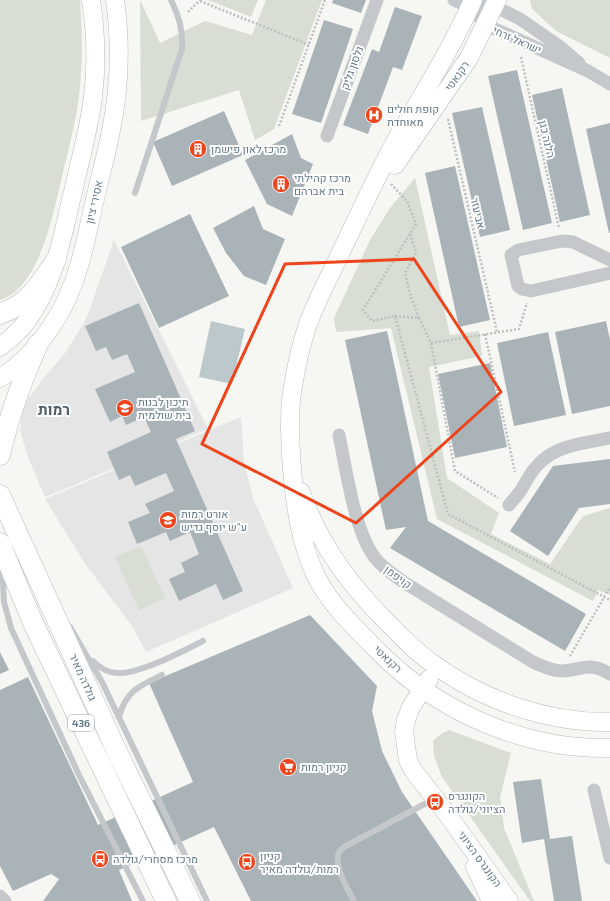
<svg xmlns="http://www.w3.org/2000/svg" width="610" height="901" font-family="'Exo 2',Heebo,sans-serif">
<style>
.built{fill:#e4e5e4}
.green{fill:#d8ded3}
.water{fill:#bcc8cc}
.building{fill:#aab3b8}
.lines{fill:none;stroke-linecap:round;stroke-linejoin:round}
.secondary-casing{stroke:#b6bcc0;stroke-width:19}
.primary-casing{stroke:#b4babe;stroke-width:21}
.path{stroke:#bdc0c2;stroke-width:2.5;stroke-dasharray:2 2;stroke-linecap:butt}
.lane{stroke:#c4c8cb;stroke-width:6}
.street{stroke:#c4c8cb;stroke-width:13}
.secondary{stroke:#fff;stroke-width:18}
.primary{stroke:#fff;stroke-width:20}
.marked{fill:none;stroke:#ee441b;stroke-width:3;stroke-linejoin:round}
.labels{text-anchor:middle;stroke-width:4;stroke-linejoin:round;paint-order:stroke}
.shield{fill:#fff;stroke:#92a0aa;stroke-width:1}
.shield-label{font-size:10px;font-weight:bold;fill:#637886}
.street-label{font-size:11px;fill:#637886;stroke:#fff}
.poi-label{font-size:11px;fill:#637886;stroke:#fff;text-anchor:start}
.district-label{font-size:15px;font-weight:bold;fill:#52606a;stroke:#fff}
</style>
<rect width="100%" height="100%" fill="#f6f6f3"/>
<path class="built" d="M114,240L208,429L45,497L29,460L20,431L23,406L43,379L66,352L87,317Z
M241,417L244,462L253,498L293,588L146,652L132,626L86,565L45,499Z"/>
<path class="green" d="M0,0H80C82,29 83,56 80,85C78,114 70,143 63,172C55,206 40,290 0,300Z
M140,0L160,43L205,21L252,35L266,0H322L274,129L255,140L239,90L141,121Z
M208,0H258L251,17Z
M530,0H610V58L556,31L532,9Z
M415,178L450,335L479,331L482,356L429,367L447,478L499,513L491,534L550,564L583,516L610,508V595L598,590L593,601L437,519L391,328L336,332L334,318L370,240L390,208Z
M141,546L165,598L139,610L115,557Z
M449,730L511,753L500,797L504,828L534,901H530L442,777L434,756L433,741L441,734Z"/>
<path class="water" d="M211,321L245,329L232,384L199,377Z"/>
<path class="building" d="M333,0H366L361,13L332,3Z
M395,7L422,16L402,70L393,67L368,134L343,125L372,49L379,52Z
M324,20L353,29L321,123L292,114Z
M517,70L552,223L523,230L488,76Z
M562,88L590,215L560,222L532,95Z
M482,107L510,230L480,237L452,113Z
M224,111L243,155L172,186L153,142Z
M610,123V233H609L586,129Z
M292,134L301,158L313,164L292,216L267,204L245,160Z
M455,166L490,320L459,327L425,173Z
M254,206L263,229L285,239L266,285L244,276L226,253L213,228Z
M190,214L229,296L159,328L121,247Z
M139,303L195,431L176,439L243,591L223,600L216,584L179,601L169,579L185,572L181,563L199,554L190,532L170,541L166,532L137,544L128,522L150,513L145,504L174,491L166,473L135,486L130,475L119,480L107,452L151,432L144,417L126,425L122,416L110,422L95,389L135,372L127,354L112,360L106,347L96,351L85,326Z
M606,321L610,340V406L572,414L555,332Z
M387,331L428,521L586,614L565,651L390,548L406,527L386,530L345,340Z
M548,332L566,415L514,426L497,343Z
M490,363L507,447L455,458L438,374Z
M610,459V504L579,508L548,556L510,531L553,466Z
M310,615L377,686L372,711L382,751L402,792L477,901H251L214,827L119,870L132,901H43L59,879L51,874L13,891L0,866V690L28,677L98,825L193,782L149,683Z
M0,652L9,670L0,674Z
M541,779L550,839L572,836L582,901H554L544,839L522,843L513,782Z"/>
<g class="lines">
<defs>
<path id="secondary" d="M473,0C451,50 422,95 395,142C376,178 358,216 341,252C330,276 317,299 308,324C302,342 297,362 294,381C288,409 290,440 292,469C295,505 300,541 315,574C328,603 358,631 380,653C440,713 526,750 610,748
M395,165L469,58L497,0
M0,347C9,340 19,332 26,322C55,284 62,236 73,192C80,160 89,129 93,97C97,64 96,32 91,0
M0,378C39,354 67,309 79,266C86,243 90,219 96,195C101,173 107,152 111,130C120,87 121,43 115,0
M301,492C318,542 348,583 385,620C400,635 414,651 432,663C482,700 547,723 610,722
M429,679L411,707L406,720L404,732L408,760L413,770L450,818L509,901
M475,867L491,901"/>
<path id="primary" d="M0,314C29,304 40,284 56,260
M0,455C9,416 22,380 38,344
M0,495L119,756L190,901
M0,543L34,625L166,901"/>
</defs>
<use href="#secondary" class="secondary-casing"/>
<use href="#primary" class="primary-casing"/>
<path class="path" d="M200,1L309,45
M188,12L200,0
M521,57L559,228
M448,119L497,332
M279,126L325,0
M391,184L407,201L416,224L363,310L372,321L395,316L448,514L610,600
M410,234L416,253L405,273L410,294L419,318
M395,316L419,318L431,343L455,471L498,498
M485,334L515,472
M431,343L519,329L527,303
M570,656L610,587"/>
<path class="lane" d="M135,193L182,49C183,29 179,17 171,0
M2,566L4,602L11,628L79,775L143,901
M70,627L102,682L207,901
M93,661C100,668 107,673 117,673C138,675 183,651 203,641
M119,717C126,691 139,686 162,675
M354,901C348,890 333,865 339,852C340,850 342,849 344,847L434,799"/>
<path class="street" d="M454,0L470,7L486,25L588,71L610,84
M470,7L494,6L520,19L559,46L579,63
M327,136L377,0
M610,260L573,242L562,241L518,250L511,255L518,286L522,289L531,291L610,273
M339,435C346,468 355,535 376,559C383,568 393,574 402,581L533,662C542,666 552,671 562,671C583,670 590,661 610,674
M509,505C512,501 516,497 519,493C525,485 529,474 536,467C554,445 584,443 610,438
M594,790L610,858
M0,896L5,901"/>
<use href="#secondary" class="secondary"/>
<use href="#primary" class="primary"/>
</g>
<path class="marked" d="M414,259L501,392L356,523L202,444L285,264Z"/>
<defs>
<symbol id="hospital-disc" viewBox="-11 -11 22 22"><circle r="9.5" fill="#ee441b" stroke="#fff"/><path d="M-5-5h3v3.5h4V-5h3V5h-3V1.5h-4V5h-3Z" fill="#fff"/></symbol>
<symbol id="building-disc" viewBox="-11 -11 22 22"><circle r="9.5" fill="#ee441b" stroke="#fff"/><path d="M-4-6H4V6H1V3H-1V6H-4ZM-2.5-4.3h1.7v1.8h-1.7ZM.8-4.3h1.7v1.8H.8ZM-2.5-1h1.7V.8h-1.7ZM.8-1h1.7V.8H.8Z" fill="#fff"/></symbol>
<symbol id="school-disc" viewBox="-11 -11 22 22"><circle r="9.5" fill="#ee441b" stroke="#fff"/><path d="M0-5L7-2L0 1L-7-2ZM-4 1L0 2.5L4 1V4Q0 6-4 4Z" fill="#fff"/></symbol>
<symbol id="supermarket-disc" viewBox="-11 -11 22 22"><circle r="9.5" fill="#ee441b" stroke="#fff"/><path d="M-6-5.5h2.5l.6 2H6L4.5 2H-2.5L-4.4-4H-6ZM-1.5 3.2a1.3 1.3 0 1 0 .1 0ZM3 3.2a1.3 1.3 0 1 0 .1 0Z" fill="#fff"/></symbol>
<symbol id="bus-disc" viewBox="-11 -11 22 22"><circle r="9.5" fill="#ee441b" stroke="#fff"/><path d="M-5-6H5V4H4V6H2V4H-2V6H-4V4H-5ZM-3.5-4V0h7V-4ZM-3.5 1.2v1.5H-2V1.2ZM2 1.2v1.5H3.5V1.2Z" fill="#fff"/></symbol>
</defs>
<g fill-rule="evenodd">
<use href="#hospital-disc" x="364" y="105" width="20" height="20"/>
<use href="#building-disc" x="188" y="139" width="20" height="20"/>
<use href="#building-disc" x="271" y="174" width="20" height="20"/>
<use href="#school-disc" x="115" y="398" width="20" height="20"/>
<use href="#school-disc" x="158" y="510" width="20" height="20"/>
<use href="#supermarket-disc" x="278" y="757" width="20" height="20"/>
<use href="#bus-disc" x="425" y="792" width="20" height="20"/>
<use href="#bus-disc" x="90" y="849" width="20" height="20"/>
<use href="#bus-disc" x="237" y="852" width="20" height="20"/>
</g>
<g class="labels">
<rect class="shield" x="68" y="715" width="26" height="16" rx="3"/>
<g class="shield-label">
<text x="81" y="727">436</text>
</g>
<g class="street-label">
<text transform="translate(517 40) rotate(24)" y="4">ישראל זרחי</text>
<text transform="translate(352 68) rotate(-70)" y="4">נלסון גליק</text>
<text transform="translate(457 76) rotate(-55)" y="4">רקנאטי</text>
<text transform="translate(547 139) rotate(77)" y="4">הלנה כגן</text>
<text transform="translate(94 202) rotate(-77)" y="4">אסירי ציון</text>
<text transform="translate(478 213) rotate(77)" y="4">אביעזר</text>
<text transform="translate(398 577) rotate(36)" y="4">קויפמן</text>
<text transform="translate(388 659) rotate(43)" y="4">רקנאטי</text>
<text transform="translate(83 677) rotate(66)" y="4">גולדה מאיר</text>
<text transform="translate(480 859) rotate(54)" y="4">הקונגרס הציוני</text>
</g>
<g class="poi-label">
<text x="387" y="113">קופת חולים<tspan x="387" dy="13">מאוחדת</tspan></text>
<text x="211" y="153">מרכז לאון פישמן</text>
<text x="294" y="182">מרכז קהילתי<tspan x="294" dy="13">בית אברהם</tspan></text>
<text x="138" y="406">תיכון לבנות<tspan x="138" dy="13">בית שולמית</tspan></text>
<text x="181" y="518">אורט רמות<tspan x="181" dy="13">ע"ש יוסף גדיש</tspan></text>
<text x="301" y="771">קניון רמות</text>
<text x="448" y="800">הקונגרס<tspan x="448" dy="13">הציוני/גולדה</tspan></text>
<text x="260" y="860">קניון<tspan x="260" dy="13">רמות/גולדה מאיר</tspan></text>
<text x="113" y="863">מרכז מסחרי/גולדה</text>
</g>
<g class="district-label">
<text x="54" y="415">רמות</text>
</g>
</g>
</svg>
